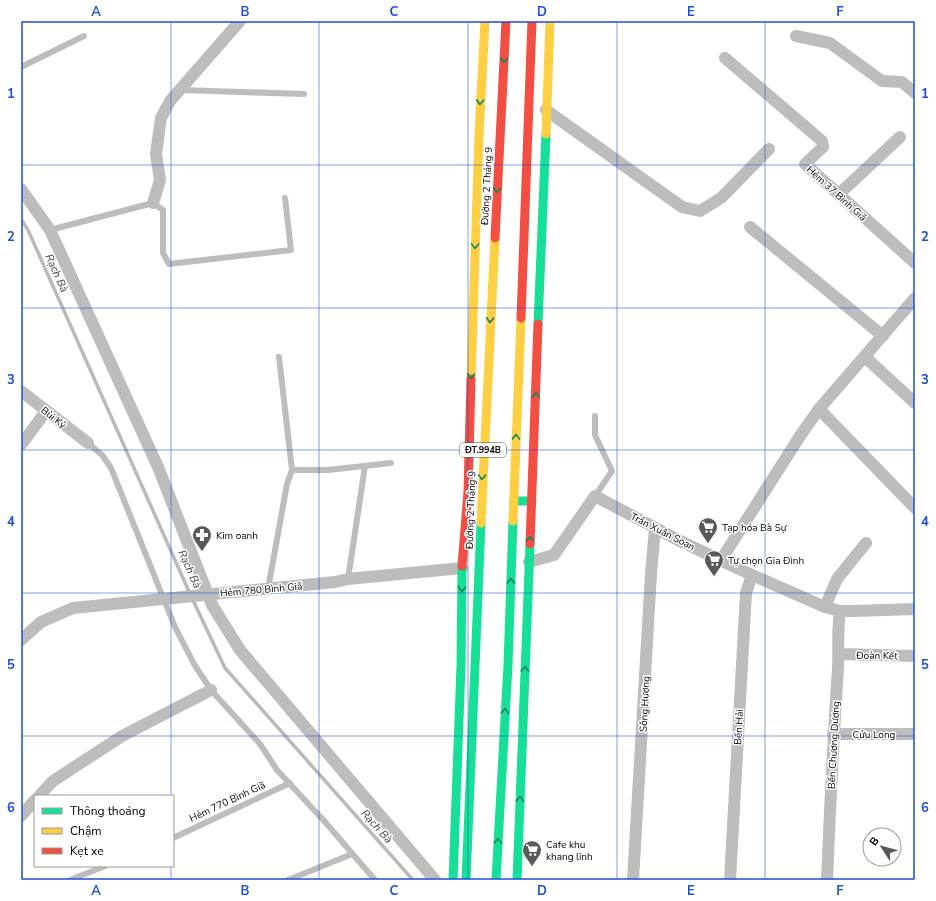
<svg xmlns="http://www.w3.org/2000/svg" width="936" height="901" font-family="'Nunito Sans',sans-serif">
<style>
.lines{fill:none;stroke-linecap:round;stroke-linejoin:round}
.stream{stroke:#bababa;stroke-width:3.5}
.lane{stroke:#bdbdbd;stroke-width:6}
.street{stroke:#bdbdbd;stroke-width:12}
.fast{stroke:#16e098;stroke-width:9}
.slow{stroke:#ffcf43;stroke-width:9}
.jam{stroke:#f24e42;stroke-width:9}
.oneway{stroke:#0d865b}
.grid{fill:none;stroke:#1d4ed8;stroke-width:1;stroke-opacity:0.55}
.labels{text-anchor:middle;stroke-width:3;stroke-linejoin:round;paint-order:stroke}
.shield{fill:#fff;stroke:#4c4c4c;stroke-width:1}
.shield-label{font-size:9px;font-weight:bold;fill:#000}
.street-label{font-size:10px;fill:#000;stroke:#fff}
.poi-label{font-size:10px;fill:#000;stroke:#fff;text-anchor:start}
.water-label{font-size:11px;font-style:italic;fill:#3d3d3d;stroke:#fff}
.neatline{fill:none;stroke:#1d4ed8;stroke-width:1.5}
.grid-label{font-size:13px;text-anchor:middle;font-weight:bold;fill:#1d4ed8}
</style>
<rect width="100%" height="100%" fill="#fff"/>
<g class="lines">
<path class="stream" d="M21,219L28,230L191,596L225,668L413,880"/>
<path class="lane" d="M21,67L84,36
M181,90L304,94
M50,230L153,203L163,210V253L169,264L291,250L285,198
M595,416V435L612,471L595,496
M88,443L103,456L111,468L175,627L194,664L211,690L260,744L277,770L326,823L375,880
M292,470H328L391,463
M348,579L365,466
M268,589L287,484L292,470L279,357
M173,838L290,783
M70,880L105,866
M288,880L352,854"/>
<path class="street" d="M796,36L830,43L882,81L902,82L915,93
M725,58L822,141L823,147L805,164L915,263
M546,110L682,207L700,211L721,198L769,149
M21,189L50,230L158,467L212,605L240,650L435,880
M839,194L900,137
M153,203L160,180L156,154L161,118L170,101L240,21
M750,227L883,336
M865,357L915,403
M21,391L88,443
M819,409L915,508
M21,445L46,411
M721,560L800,436L819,409L915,298
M529,562L554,555L595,496L680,541L752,575L825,607L840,611H853L915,609
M825,607L837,579L866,543
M21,640L41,622L73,608L335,582L348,579L462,568
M839,654L915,656
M833,734H915
M39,796L53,781L122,736L211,690
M21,816L35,800
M633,880L651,574L655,528
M730,880L746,593L752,575
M827,880C830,809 833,739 838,669C839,649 837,631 840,611"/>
<path class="fast" d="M538,324L546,134
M514,501H532
M453,880L461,666L462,566
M466,880L481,523
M496,880L508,665L513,521
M517,880L530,544"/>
<path class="slow" d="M546,134L550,21
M471,379L479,135L485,21
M513,521L521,318
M481,523L495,238"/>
<path class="jam" d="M495,238L506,21
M521,318L532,21
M530,544L538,324
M462,566L468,492L471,379"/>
</g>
<defs><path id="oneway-chevron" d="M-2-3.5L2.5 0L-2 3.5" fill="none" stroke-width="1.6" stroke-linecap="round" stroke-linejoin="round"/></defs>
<g class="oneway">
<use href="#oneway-chevron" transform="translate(504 60) rotate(93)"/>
<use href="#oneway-chevron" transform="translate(480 102) rotate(93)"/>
<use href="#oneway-chevron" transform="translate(497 190) rotate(93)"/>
<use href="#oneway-chevron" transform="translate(475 246) rotate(92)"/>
<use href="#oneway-chevron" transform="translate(490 320) rotate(93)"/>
<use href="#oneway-chevron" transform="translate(471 376) rotate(92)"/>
<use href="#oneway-chevron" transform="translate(536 395) rotate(-88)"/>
<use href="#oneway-chevron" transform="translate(516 437) rotate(-88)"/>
<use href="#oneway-chevron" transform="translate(482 477) rotate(92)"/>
<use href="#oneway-chevron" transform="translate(530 539) rotate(-88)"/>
<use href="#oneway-chevron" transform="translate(511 581) rotate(-88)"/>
<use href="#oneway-chevron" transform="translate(462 589) rotate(91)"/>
<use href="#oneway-chevron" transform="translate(525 669) rotate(-88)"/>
<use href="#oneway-chevron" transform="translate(505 711) rotate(-87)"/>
<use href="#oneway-chevron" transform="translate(520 799) rotate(-88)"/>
<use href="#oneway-chevron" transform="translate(498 841) rotate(-87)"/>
</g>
<path class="grid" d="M171,21V796M319,21V880M468,21V880M617,21V880M765,21V880M21,165H915M21,308H915M21,450H915M21,593H915M21,736H915M171,866V880"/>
<defs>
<symbol id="supermarket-pin" viewBox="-11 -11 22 30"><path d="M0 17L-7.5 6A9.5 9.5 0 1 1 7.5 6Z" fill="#595959" stroke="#fff"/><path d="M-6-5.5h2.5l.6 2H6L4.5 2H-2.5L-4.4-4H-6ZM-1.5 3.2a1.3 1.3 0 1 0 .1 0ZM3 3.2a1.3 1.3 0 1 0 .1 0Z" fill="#fff"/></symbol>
<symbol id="pharmacy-pin" viewBox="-11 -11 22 30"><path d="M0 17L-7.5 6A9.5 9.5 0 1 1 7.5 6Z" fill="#595959" stroke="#fff"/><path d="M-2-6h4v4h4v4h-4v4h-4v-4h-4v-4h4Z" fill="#fff"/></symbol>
</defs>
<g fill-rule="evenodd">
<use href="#supermarket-pin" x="697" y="516" width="22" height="30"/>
<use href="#pharmacy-pin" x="191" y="524" width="22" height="30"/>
<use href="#supermarket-pin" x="703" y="549" width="22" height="30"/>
<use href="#supermarket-pin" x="521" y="839" width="22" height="30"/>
</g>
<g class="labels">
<rect class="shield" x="460" y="443" width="46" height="14" rx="3"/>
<g class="shield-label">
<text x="483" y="453">ĐT.994B</text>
</g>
<g class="street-label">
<text transform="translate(486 186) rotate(-87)" y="4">Đường 2 Tháng 9</text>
<text transform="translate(837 193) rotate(42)" y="4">Hẻm 37 Bình Giã</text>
<text transform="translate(54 417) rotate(38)" y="4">Bùi Kỷ</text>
<text transform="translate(470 510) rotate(-88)" y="4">Đường 2 Tháng 9</text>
<text transform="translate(663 531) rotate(27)" y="4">Trần Xuân Soạn</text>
<text transform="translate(261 589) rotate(-5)" y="4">Hẻm 780 Bình Giã</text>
<text transform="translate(877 655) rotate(1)" y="4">Đoàn Kết</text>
<text transform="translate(644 704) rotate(-87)" y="4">Sông Hương</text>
<text transform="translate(738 727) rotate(-87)" y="4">Bến Hải</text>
<text x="874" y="738">Cửu Long</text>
<text transform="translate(833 745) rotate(-87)" y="4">Bến Chương Dương</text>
<text transform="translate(227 801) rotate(-25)" y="4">Hẻm 770 Bình Giã</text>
</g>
<g class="poi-label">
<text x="722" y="531">Tạp hóa Bà Sự</text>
<text x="216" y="539">Kim oanh</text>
<text x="728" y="564">Tự chọn Gia Đình</text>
<text x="546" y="848">Cafe khu<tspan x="546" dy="12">khang linh</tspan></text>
</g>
<g class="water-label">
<text transform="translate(57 273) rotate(66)" y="4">Rạch Bà</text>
<text transform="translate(190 569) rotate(66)" y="4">Rạch Bà</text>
<text transform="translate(377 826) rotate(48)" y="4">Rạch Bà</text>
</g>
</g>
<rect width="936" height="901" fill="none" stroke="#ffffff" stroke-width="44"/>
<rect x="34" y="795" width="140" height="72" fill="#ffffff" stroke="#999999"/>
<rect x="42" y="808" width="20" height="6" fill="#16e098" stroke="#999999"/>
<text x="70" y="815" font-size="12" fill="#000000">Thông thoáng</text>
<rect x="42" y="828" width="20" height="6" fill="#ffcf43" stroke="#999999"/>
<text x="70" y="835" font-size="12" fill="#000000">Chậm</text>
<rect x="42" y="848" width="20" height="6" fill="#f24e42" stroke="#999999"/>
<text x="70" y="855" font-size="12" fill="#000000">Kẹt xe</text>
<g transform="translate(882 847) rotate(306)"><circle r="19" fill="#ffffff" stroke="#999999"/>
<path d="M0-3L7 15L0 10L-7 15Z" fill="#595959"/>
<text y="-6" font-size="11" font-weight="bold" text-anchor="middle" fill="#000000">B</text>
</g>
<rect x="22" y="22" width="892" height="857" class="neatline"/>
<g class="grid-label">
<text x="96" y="16">A</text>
<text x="245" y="16">B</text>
<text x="394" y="16">C</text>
<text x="542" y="16">D</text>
<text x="691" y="16">E</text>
<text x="840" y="16">F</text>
<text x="11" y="98">1</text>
<text x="925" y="98">1</text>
<text x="11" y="241">2</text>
<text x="925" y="241">2</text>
<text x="11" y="384">3</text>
<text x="925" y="384">3</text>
<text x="11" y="526">4</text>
<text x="925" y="526">4</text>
<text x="11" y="669">5</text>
<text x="925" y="669">5</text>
<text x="11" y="812">6</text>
<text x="925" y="812">6</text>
<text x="96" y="895">A</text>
<text x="245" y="895">B</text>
<text x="394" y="895">C</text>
<text x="542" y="895">D</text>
<text x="691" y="895">E</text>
<text x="840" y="895">F</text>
</g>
</svg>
